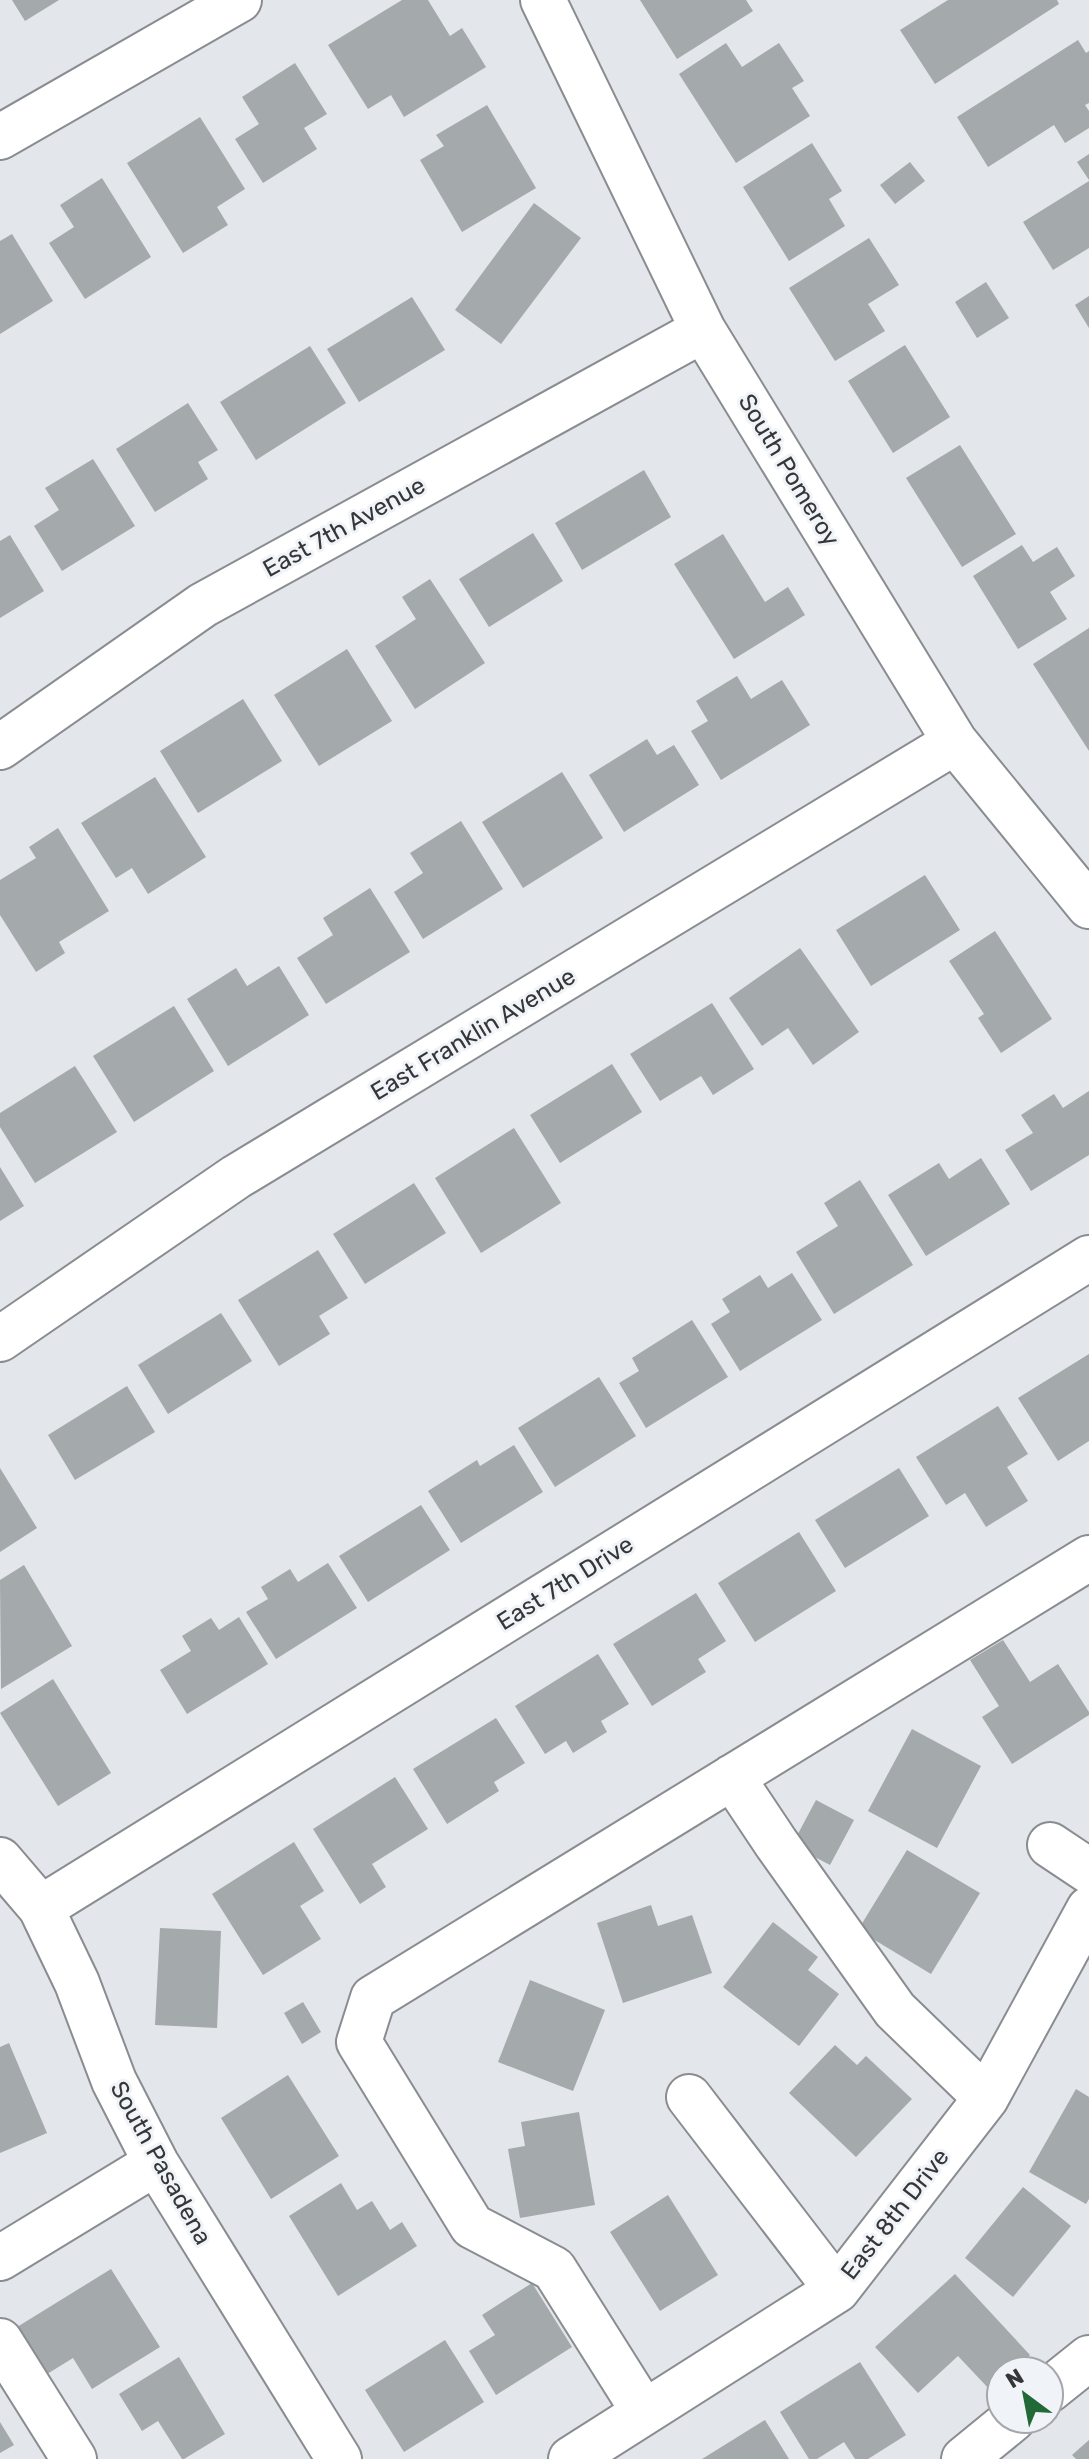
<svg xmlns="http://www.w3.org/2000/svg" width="1089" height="2459" font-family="Rubik,sans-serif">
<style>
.building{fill:#a4a9ab}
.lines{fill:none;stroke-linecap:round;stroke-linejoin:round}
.minor-casing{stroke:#898c90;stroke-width:48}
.minor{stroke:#fff;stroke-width:44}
.labels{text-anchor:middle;stroke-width:6;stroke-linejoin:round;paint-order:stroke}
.street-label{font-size:24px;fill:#353638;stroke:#f0f3f7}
</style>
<rect width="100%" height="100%" fill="#e3e6ea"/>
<path class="building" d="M12,0H59L25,21Z
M402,0H428L450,36L462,28L486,67L404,117L391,95L368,109L328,45Z
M640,0H746L753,11L677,59Z
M948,0H1057L1059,4L935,84L900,30Z
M1078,40L1086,53L1089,51V103L1085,105L1089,111V128L1065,143L1054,125L988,167L957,117Z
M726,43L742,67L779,43L804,81L792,88L810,116L736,163L679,74Z
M295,63L327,114L304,128L317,149L263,183L235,139L259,124L242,97Z
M487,105L536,188L462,232L420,160L444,146L436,135Z
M200,117L245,189L217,207L228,225L183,253L127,163Z
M812,143L842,191L829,199L845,226L789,261L743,187Z
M1089,154V180L1077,162Z
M910,162L925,181L895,204L880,185Z
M102,178L151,257L85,299L49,243L74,227L60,205Z
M1089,181V248L1053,270L1023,222Z
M534,203L581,238L501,344L455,310Z
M12,234L53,301L0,334V241Z
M869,238L899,285L868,304L885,331L835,361L789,288Z
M986,282L1009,318L977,338L955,302Z
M1089,296V328L1075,305Z
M412,297L445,350L359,402L327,349Z
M905,345L950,417L893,453L848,381Z
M310,346L346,403L256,460L220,402Z
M188,403L218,450L198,462L208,479L155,512L116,449Z
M960,445L1016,534L962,567L906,478Z
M93,459L135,526L62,571L34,526L59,510L45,488Z
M644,470L671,517L582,570L555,523Z
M533,533L563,581L489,627L459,579Z
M723,534L765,602L788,587L805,615L734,659L674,564Z
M10,535L44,591L0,618V541Z
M1022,545L1033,562L1057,547L1075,576L1050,592L1067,619L1018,649L973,576Z
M430,579L485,663L415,709L375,646L416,619L402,597Z
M1089,628V751L1033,664Z
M347,649L392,721L319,766L274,695Z
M737,676L751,699L782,680L810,725L721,780L691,731L708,721L696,701Z
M243,699L282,761L198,813L160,751Z
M647,739L657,755L674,745L699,785L624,832L589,775Z
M562,772L603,838L523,888L482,822Z
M155,777L206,857L148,894L132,868L116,878L81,823Z
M461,821L503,889L423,939L394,892L423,873L410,853Z
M58,828L109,911L59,942L65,953L36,972L0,915V880L36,858L29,847Z
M925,875L960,930L871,986L836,930Z
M370,888L410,952L326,1004L297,958L333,935L323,918Z
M995,931L1052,1019L1001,1053L978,1018L984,1014L949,961Z
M800,948L859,1032L813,1065L788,1028L762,1046L729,998Z
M279,966L309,1015L228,1066L187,999L236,968L247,986Z
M712,1003L754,1069L713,1095L701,1076L660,1101L630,1054Z
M174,1006L214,1071L134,1122L93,1056Z
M612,1064L642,1112L560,1163L530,1115Z
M75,1066L117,1132L35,1183L0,1127V1113Z
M1089,1091V1155L1031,1191L1005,1150L1033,1133L1021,1115L1054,1094L1063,1108Z
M514,1128L561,1203L481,1253L435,1178Z
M981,1158L1010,1204L926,1256L888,1195L939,1163L949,1179Z
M0,1167L24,1206L0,1221Z
M860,1180L913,1265L834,1314L796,1252L838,1226L824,1203Z
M414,1183L446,1233L365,1284L333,1234Z
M318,1250L348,1298L319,1316L330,1334L279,1366L238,1300Z
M792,1273L822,1320L740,1371L711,1324L730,1312L722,1299L760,1275L768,1288Z
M221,1313L252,1361L168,1414L138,1365Z
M692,1320L728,1377L646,1428L619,1383L639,1371L632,1358Z
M1089,1354V1441L1058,1461L1018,1398Z
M599,1377L636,1436L555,1487L518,1428Z
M127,1386L155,1432L75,1480L48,1435Z
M998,1406L1028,1454L1007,1467L1028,1501L986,1527L965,1493L946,1505L916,1457Z
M514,1445L543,1492L461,1543L428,1491L477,1460L480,1466Z
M0,1468L37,1528L0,1552Z
M899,1468L929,1516L845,1568L815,1520Z
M421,1505L450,1550L368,1602L339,1556Z
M799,1532L836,1591L755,1642L718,1583Z
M328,1563L357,1608L276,1659L246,1612L268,1599L261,1587L290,1569L298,1582Z
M24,1565L72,1646L1,1689L0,1580Z
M696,1593L726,1641L698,1659L706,1672L652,1706L613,1644Z
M239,1617L268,1664L187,1714L160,1670L191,1651L182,1636L211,1618L219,1630Z
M1003,1640L1030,1682L1058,1664L1089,1712V1715L1012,1764L982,1717L999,1706L970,1660Z
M598,1654L629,1704L601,1721L607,1732L573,1753L566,1741L545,1754L515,1706Z
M53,1679L111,1773L58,1806L0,1713Z
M496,1718L525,1763L494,1782L499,1791L447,1824L413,1769Z
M912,1729L981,1766L937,1848L868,1811Z
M395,1777L428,1829L372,1864L386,1887L360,1904L313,1829Z
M816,1800L854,1820L830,1865L792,1845Z
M294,1842L324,1891L300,1906L321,1939L263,1975L212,1894Z
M907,1850L980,1893L931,1974L858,1930Z
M651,1905L658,1926L692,1915L712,1973L623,2003L597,1923Z
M773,1922L818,1957L808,1970L839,1994L799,2046L723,1987Z
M160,1928L221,1931L217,2028L155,2025Z
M530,1980L605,2010L573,2091L498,2062Z
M303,2002L321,2032L302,2044L284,2013Z
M9,2043L47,2133L0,2153V2047Z
M835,2045L857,2065L866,2056L912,2099L856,2157L789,2093Z
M288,2075L339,2156L271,2199L221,2118Z
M1076,2089L1089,2097V2199L1086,2204L1029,2172Z
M579,2112L595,2205L520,2218L508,2149L525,2146L521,2122Z
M341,2183L357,2210L372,2201L390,2230L402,2222L417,2246L338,2296L289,2216Z
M1023,2187L1071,2226L1013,2297L965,2258Z
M668,2195L718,2275L660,2311L610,2232Z
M111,2269L160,2347L92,2389L73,2358L39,2379L9,2332Z
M955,2274L1030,2355L1013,2371H1001V2382L991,2391L958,2356L918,2393L875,2347Z
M532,2283L572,2347L496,2395L469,2351L495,2335L482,2315Z
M445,2340L484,2402L404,2452L365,2390Z
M179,2357L225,2434L184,2459H182L158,2421L142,2431L119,2394Z
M860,2362L906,2435L868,2459H855L844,2442L817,2459H809L780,2412Z
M765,2420L789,2459H702Z
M0,2422L14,2445L0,2453Z
M1089,2440V2459H1076L1072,2455Z"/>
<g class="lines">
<defs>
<path id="minor" d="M543,0L703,330L955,742L1089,906
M0,137L239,0
M0,747L203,605L703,330
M0,1339L236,1177L955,742
M732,1777L776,1843L895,2010L986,2098
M1050,1845L1089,1871
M0,1860L41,1908L77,1983L114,2081L156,2163L339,2459
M41,1908L1089,1258
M689,2097L837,2290
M0,2258L156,2163
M0,2341L74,2459
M1049,2390L1089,2358
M644,2412L554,2269L472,2226L359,2042L373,1998L1089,1558
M571,2459L837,2290L986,2098L1089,1909
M964,2459L1013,2419"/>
</defs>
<use href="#minor" class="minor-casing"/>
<use href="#minor" class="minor"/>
</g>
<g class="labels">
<g class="street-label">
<text transform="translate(789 470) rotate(59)" y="8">South Pomeroy</text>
<text transform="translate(344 527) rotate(-29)" y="8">East 7th Avenue</text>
<text transform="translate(473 1034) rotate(-31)" y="8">East Franklin Avenue</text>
<text transform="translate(565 1583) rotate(-32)" y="8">East 7th Drive</text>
<text transform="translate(161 2163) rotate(61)" y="8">South Pasadena</text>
<text transform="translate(895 2214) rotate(-52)" y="8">East 8th Drive</text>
</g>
</g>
<g transform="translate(1025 2395) rotate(328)"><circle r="38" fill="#f0f3f7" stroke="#a5a7ab" stroke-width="2"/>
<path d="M0-6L14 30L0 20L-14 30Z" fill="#216a37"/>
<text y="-12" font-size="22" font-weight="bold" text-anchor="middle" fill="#353638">N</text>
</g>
</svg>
